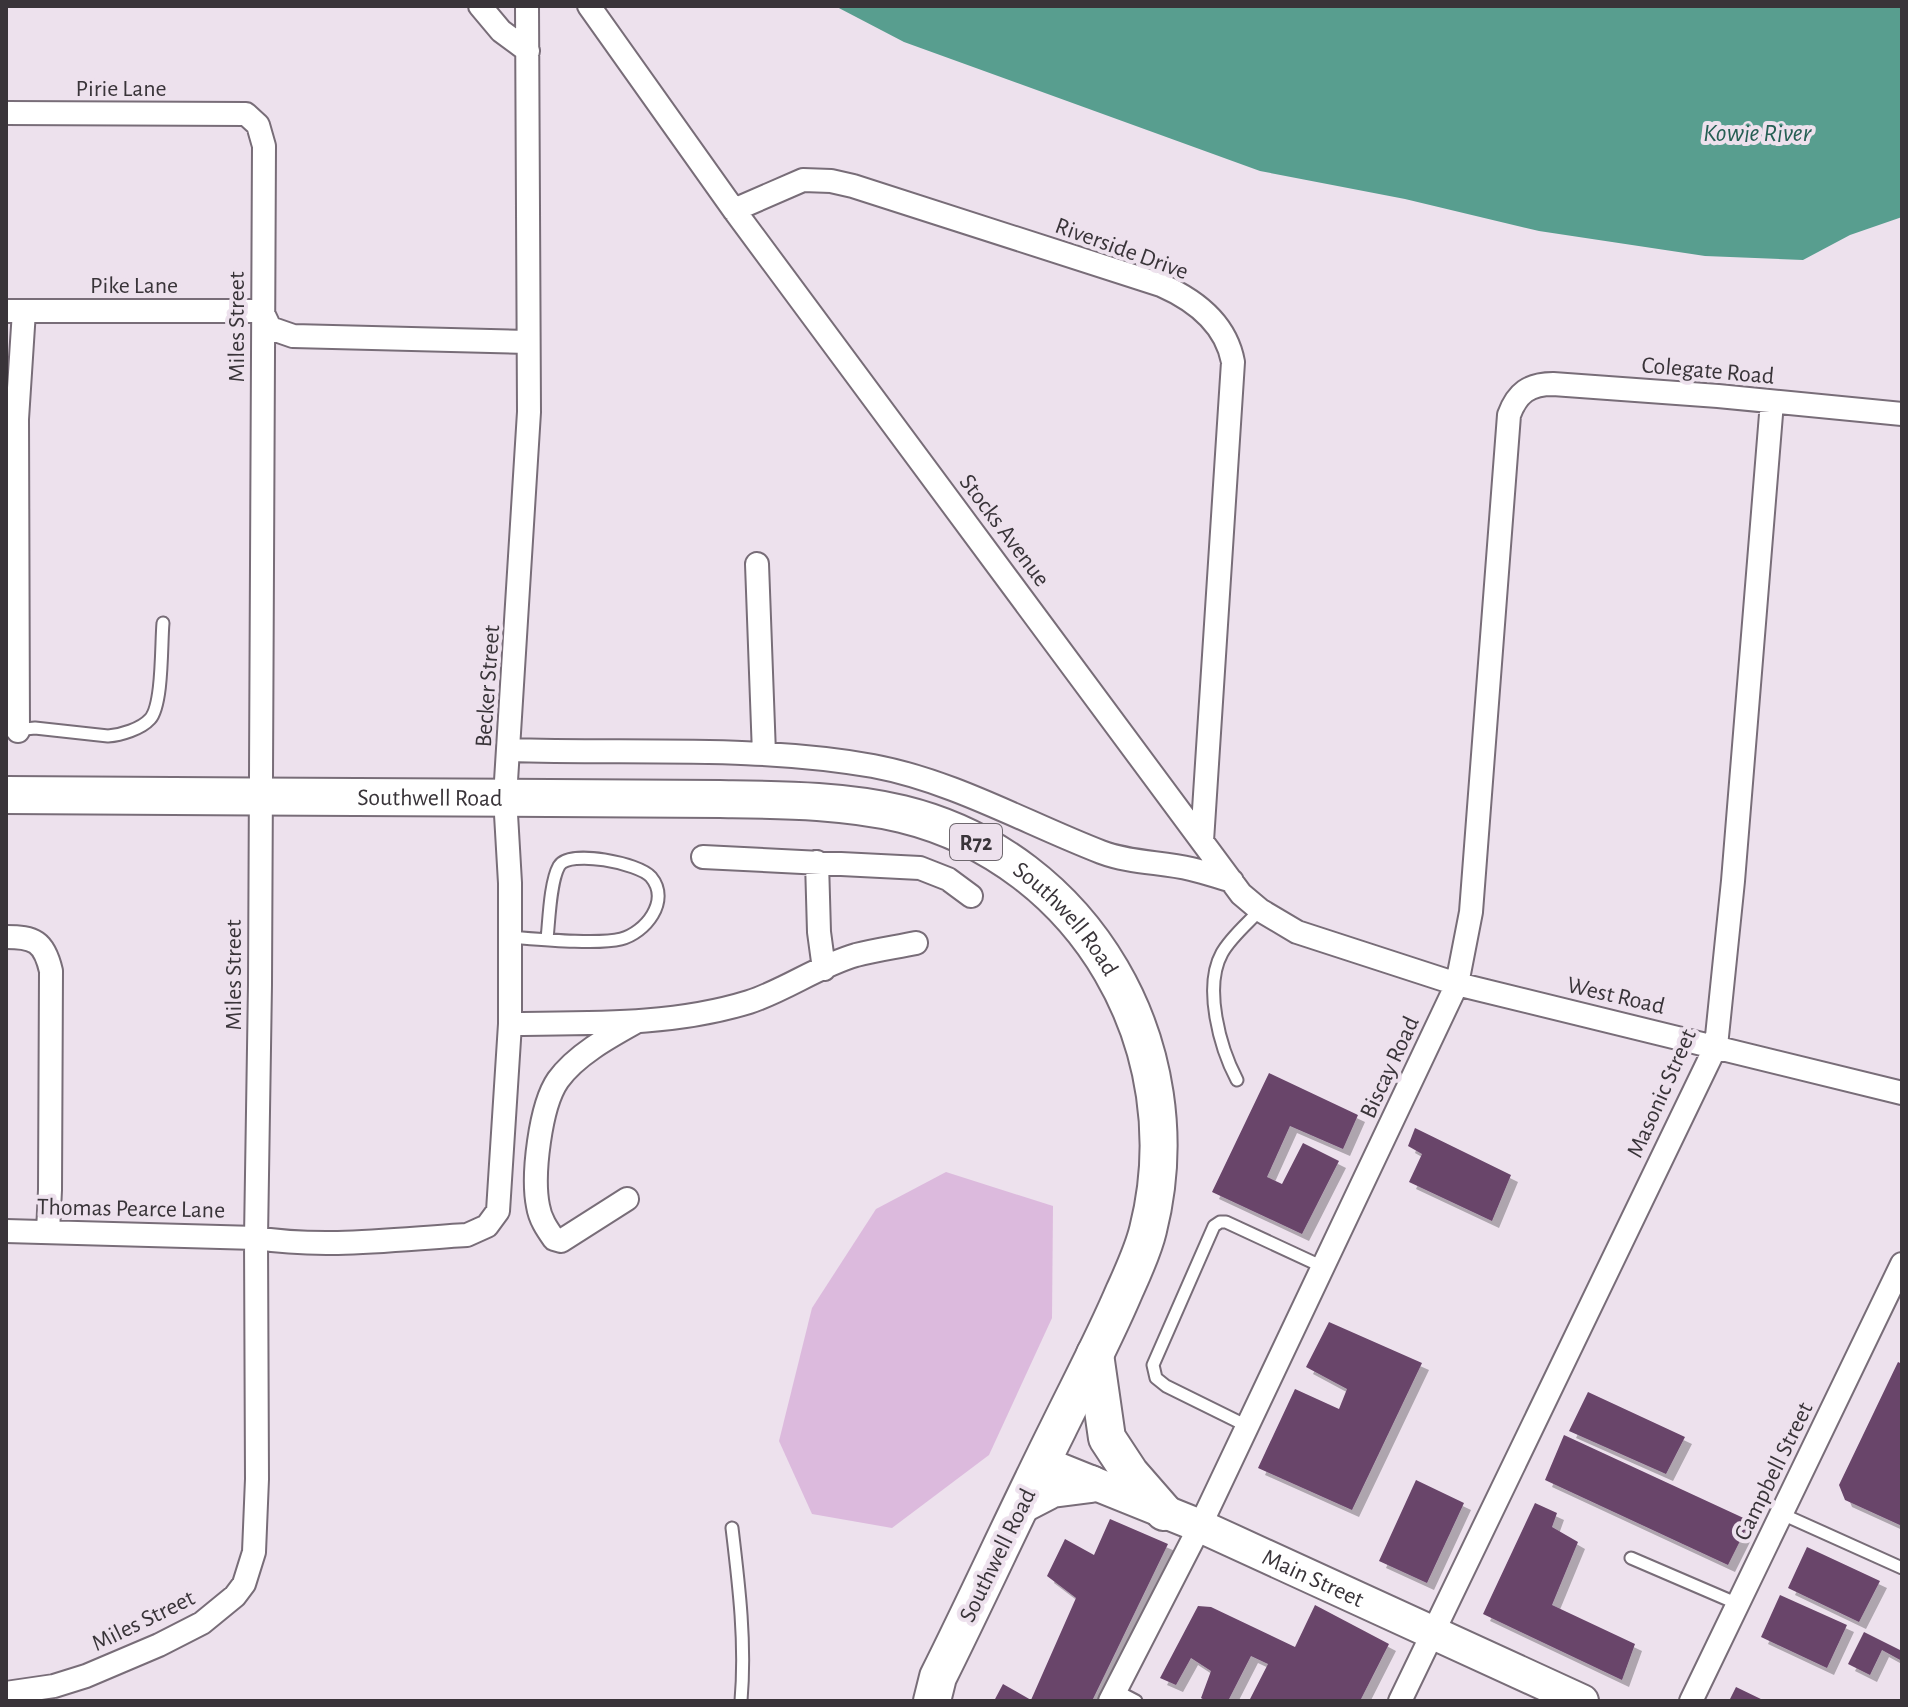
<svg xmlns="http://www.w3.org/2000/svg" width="1908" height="1707" font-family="'Alegreya Sans',sans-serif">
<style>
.green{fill:#dcbadd}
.water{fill:#589e8f}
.building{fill:#69456a;filter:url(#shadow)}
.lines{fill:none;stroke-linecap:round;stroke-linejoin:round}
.lane-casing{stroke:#786d78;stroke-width:15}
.street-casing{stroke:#786d78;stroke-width:26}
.secondary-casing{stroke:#786d78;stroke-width:36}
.primary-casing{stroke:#786d78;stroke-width:40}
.lane{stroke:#fff;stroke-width:11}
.street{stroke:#fff;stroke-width:22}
.secondary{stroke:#fff;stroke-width:32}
.primary{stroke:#fff;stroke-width:36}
.labels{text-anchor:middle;stroke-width:8;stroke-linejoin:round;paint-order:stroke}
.shield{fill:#ede1ed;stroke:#6f686f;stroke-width:2}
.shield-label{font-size:22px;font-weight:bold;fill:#393439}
.street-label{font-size:24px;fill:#393439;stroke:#ede1ed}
.water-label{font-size:26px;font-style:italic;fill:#265f54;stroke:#ede1ed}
</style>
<defs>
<filter id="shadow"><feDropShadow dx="7" dy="7" stdDeviation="0" flood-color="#0004"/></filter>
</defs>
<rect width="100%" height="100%" fill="#ede1ed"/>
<path class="green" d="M946,1172L1053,1206L1052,1318L989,1455L892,1528L812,1514L779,1441L812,1308L876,1209Z"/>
<path class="water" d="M835,6H1902V217L1850,235L1803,260L1705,256L1539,231L1405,199L1260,171L904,42Z"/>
<path class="building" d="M1269,1073L1358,1115L1343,1149L1290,1126L1267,1177L1282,1184L1303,1143L1339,1161L1302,1234L1212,1192Z
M1415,1128L1511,1175L1492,1221L1409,1182L1422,1154L1408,1146Z
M1329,1322L1422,1363L1352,1510L1258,1468L1295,1389L1339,1409L1347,1389L1306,1367Z
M1898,1362L1902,1364V1526L1845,1500L1839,1485Z
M1588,1392L1685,1437L1666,1474L1569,1431Z
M1564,1435L1750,1521L1728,1565L1545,1480Z
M1416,1480L1464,1503L1427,1583L1379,1561Z
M1535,1503L1557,1513L1552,1527L1578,1542L1552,1605L1635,1644L1622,1680L1483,1614Z
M1110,1519L1168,1544L1092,1701H994L1003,1684L1031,1700L1076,1598L1047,1576L1065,1539L1094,1555Z
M1807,1547L1880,1581L1859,1622L1788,1588Z
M1780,1595L1847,1625L1827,1668L1761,1637Z
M1315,1605L1389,1644L1360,1701H1249L1268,1664L1251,1656L1228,1701H1206L1201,1698L1211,1671L1191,1658L1176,1685L1160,1678L1198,1606L1211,1607L1295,1647Z
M1864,1632L1902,1651V1661L1882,1650L1870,1675L1848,1664Z
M1736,1687L1765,1701H1729Z"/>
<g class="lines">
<defs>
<path id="lane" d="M6,731L35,728L108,736C121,735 141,729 150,719C163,705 161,643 163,623
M510,937C537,939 597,945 621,939C645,933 671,901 651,877C639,863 569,849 559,866C550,882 549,921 547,939
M1237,1080C1220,1048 1203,987 1222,953C1231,937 1247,924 1260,910
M1247,1426L1166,1386L1156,1378L1153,1365L1214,1226L1220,1222H1226L1323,1267
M1782,1514L1902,1568
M732,1528C739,1586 746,1643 741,1701
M1631,1558L1738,1604
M1115,1690L1136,1701"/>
<path id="street" d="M480,6L501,31L528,51
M589,6L734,210L1241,894L1260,910L1297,932L1457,984L1902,1093
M6,113L246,114L258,125L264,146L260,985L256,1238L257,1479L254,1552L244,1584L235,1596L202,1623L159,1645L86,1676L54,1686L6,1693
M734,210L803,180L831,181L853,186L1161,285C1195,300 1226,324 1233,362L1202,841
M6,311H262L270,328L293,336L528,342
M757,564L764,754
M18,731L17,419L24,311
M509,750C630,754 754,745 873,766C953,781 1026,823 1101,852C1130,863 1161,862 1191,869C1205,872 1218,877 1232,881
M703,857L920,868L948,879L971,896
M817,862L819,932L824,969
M6,937C34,937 44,941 51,971L50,1190L48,1232
M510,1024C589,1023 672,1026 749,1002C786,990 818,966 856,955C875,950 897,947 916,943
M627,1199L561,1241L554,1239C547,1229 540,1219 538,1206C532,1176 540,1106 558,1080C576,1055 609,1037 636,1022
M6,1231L256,1238C325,1249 397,1239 467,1235L487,1226L498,1211L510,1024V883L505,797L529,412L527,6
M1110,1701L1200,1526L1457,984L1471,912L1509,415C1517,393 1529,384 1553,384L1718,396L1902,414
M1400,1701L1716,1046L1733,881L1772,402
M1691,1701L1902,1264"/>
<g id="secondary">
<path id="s1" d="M1041,1462L1200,1526L1582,1701"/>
</g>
<g id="primary">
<path id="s2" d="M6,795L720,799C781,800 843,800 902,814C1086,859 1194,1048 1148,1230C1143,1251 1133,1272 1124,1292C1104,1339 1080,1384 1058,1429C1017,1511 979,1595 938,1677L932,1701"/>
<path d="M1095,1354L1107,1438L1130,1473L1164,1512"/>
<path d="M1023,1504L1052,1489L1091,1484"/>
</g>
</defs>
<use href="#lane" class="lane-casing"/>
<use href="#street" class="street-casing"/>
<use href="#secondary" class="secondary-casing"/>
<use href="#primary" class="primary-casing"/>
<use href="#lane" class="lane"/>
<use href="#street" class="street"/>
<use href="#secondary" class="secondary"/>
<use href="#primary" class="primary"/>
</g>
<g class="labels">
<rect class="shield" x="950" y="824" width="52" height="36" rx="6"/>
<g class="shield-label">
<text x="976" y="850">R72</text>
</g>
<g class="street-label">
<text x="121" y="96">Pirie Lane</text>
<text transform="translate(1122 248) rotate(20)" y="8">Riverside Drive</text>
<text x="134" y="293">Pike Lane</text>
<text transform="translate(236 327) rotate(-90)" y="8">Miles Street</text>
<text transform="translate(1708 370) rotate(5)" y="8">Colegate Road</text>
<text transform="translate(1005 530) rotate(53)" y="8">Stocks Avenue</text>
<text transform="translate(487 686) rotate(-86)" y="8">Becker Street</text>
<text dy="8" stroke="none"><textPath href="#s2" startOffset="424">Southwell Road</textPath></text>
<text dy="8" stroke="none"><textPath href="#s2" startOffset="1096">Southwell Road</textPath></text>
<text transform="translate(233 975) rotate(-90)" y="8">Miles Street</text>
<text transform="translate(1616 995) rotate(13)" y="8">West Road</text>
<text transform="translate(1389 1067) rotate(-65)" y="8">Biscay Road</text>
<text transform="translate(1661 1093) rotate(-66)" y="8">Masonic Street</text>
<text transform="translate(131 1208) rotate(1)" y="8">Thomas Pearce Lane</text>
<text transform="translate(1773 1471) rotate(-64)" y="8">Campbell Street</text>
<text transform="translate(997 1555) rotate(-64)" y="8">Southwell Road</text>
<text dy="8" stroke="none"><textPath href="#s1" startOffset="296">Main Street</textPath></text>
<text transform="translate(143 1620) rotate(-26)" y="8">Miles Street</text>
</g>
<g class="water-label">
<text x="1757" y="141">Kowie River</text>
</g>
</g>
<rect width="1908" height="1707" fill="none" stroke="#393439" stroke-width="16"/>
</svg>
